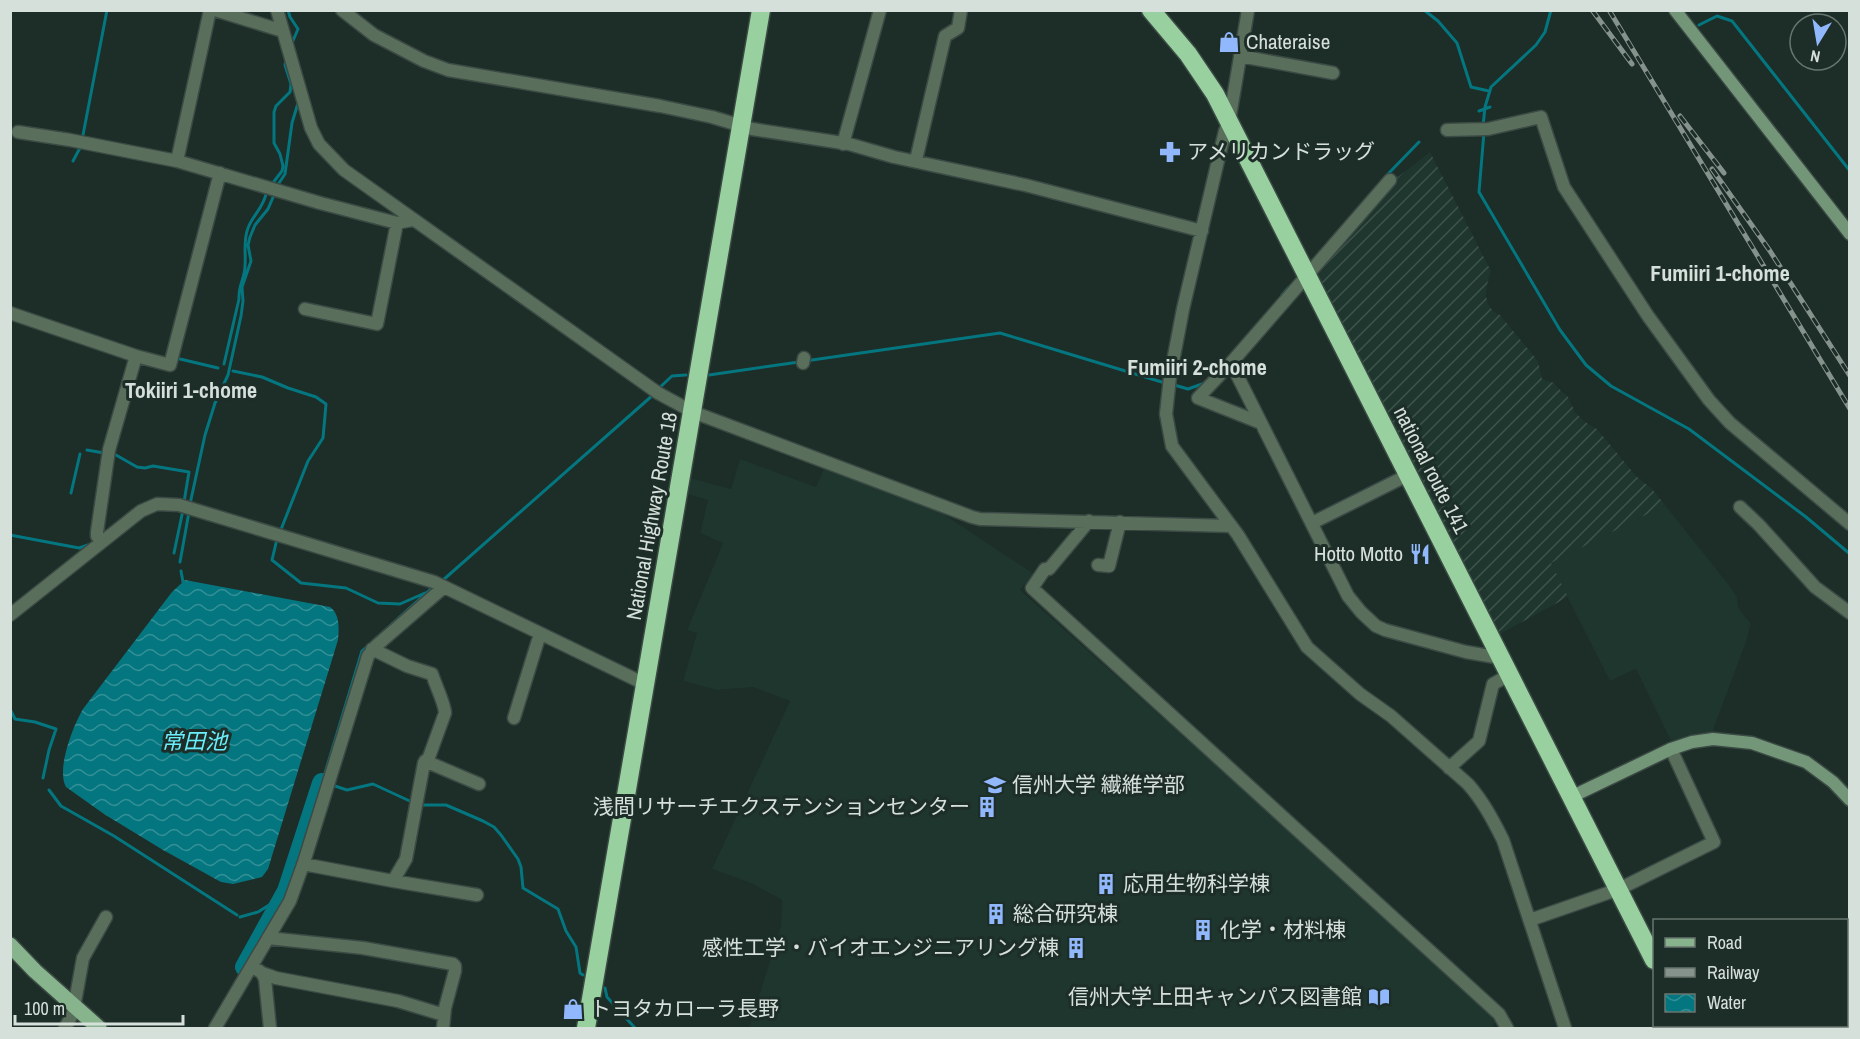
<svg xmlns="http://www.w3.org/2000/svg" width="1860" height="1039" font-family="'Archivo Narrow','Noto Sans JP',sans-serif">
<style>
.built{fill:#1e362d}
.industrial{fill:url(#industrial-furrows)}
.water{fill:url(#water-waves)}
.lines{fill:none;stroke-linecap:round;stroke-linejoin:round}
.stream{stroke:#047680;stroke-width:3}
.river{stroke:#047680;stroke-width:20}
.street-casing{stroke:#3b4a44;stroke-width:15}
.secondary-casing{stroke:#3b4a44;stroke-width:15}
.primary-casing{stroke:#3b4a44;stroke-width:18}
.highway-casing{stroke:#3b4a44;stroke-width:21}
.street{stroke:#596f5c;stroke-width:12}
.secondary{stroke:#739678;stroke-width:12}
.primary{stroke:#87b48d;stroke-width:15}
.highway{stroke:#99d0a0;stroke-width:18}
.rail-casing{stroke:#86938d;stroke-width:5}
.rail{stroke:#1d2d27;stroke-width:3;stroke-dasharray:9;stroke-linecap:butt}
.labels{text-anchor:middle;stroke-width:6;stroke-linejoin:round;paint-order:stroke}
.poi-label{font-size:21px;fill:#d6e0db;stroke:#1d2d27;text-anchor:start}
.street-label{font-size:21px;fill:#d6e0db;stroke:#1d2d27}
.neighbourhood-label{font-size:22px;font-weight:bold;fill:#d6e0db;stroke:#1d2d27}
.water-label{font-size:22px;font-style:italic;fill:#69eefc;stroke:#1d2d27}
</style>
<defs>
<pattern id="industrial-furrows" width="10" height="10" patternUnits="userSpaceOnUse" patternTransform="scale(1.5)"><rect width="10" height="10" fill="#1e362d"/><path d="M-1 1l2-2M0 10L10 0M9 11l2-2" fill="none" stroke="#3e534b"/></pattern>
<pattern id="water-waves" width="16" height="10" patternUnits="userSpaceOnUse" patternTransform="scale(1.5)"><rect width="16" height="10" fill="#047680"/><path d="M0 5q4-4 8 0t8 0" fill="none" stroke="#349097"/></pattern>
</defs>
<rect width="100%" height="100%" fill="#1d2d27"/>
<path class="built" d="M740,459L816,487L824,469L942,513L1034,574L1020,590L1494,1014L1495,1022L1492,1028H749L781,926L782,900L751,883L712,869L790,701L753,687L717,690L683,681L697,633L687,630L723,543L700,533L708,500L687,494L690,478L731,489Z
M1665,505L1729,585L1737,597L1738,607L1751,624L1745,645L1712,733L1671,741L1636,669L1610,681L1550,563Z"/>
<path class="industrial" d="M1430,152L1491,271L1487,285L1486,296L1488,304L1493,311L1500,315L1538,361L1542,379L1554,383L1562,392L1567,395L1575,412L1585,422L1597,429L1636,476L1652,489L1665,505L1551,563L1568,597L1500,634L1316,271L1394,180Z"/>
<path class="water" d="M185,580L330,607C340,614 339,629 338,640L268,869L262,877L254,879L233,884L221,882L163,850L104,814L66,787C56,769 73,726 83,709L172,592Z"/>
<g class="lines">
<path class="stream" d="M288,10L290,17L298,29L292,43
M1424,10L1438,21L1457,43L1471,87L1489,91
M1699,25L1717,16L1732,21L1850,171
M1479,111L1490,107
M1483,126L1485,107L1491,87L1536,45L1545,32L1551,10
M1484,132L1479,192L1560,330L1586,365L1611,386L1689,429L1806,517L1850,554
M83,135L107,10
M73,161L81,146
M1387,175L1419,142
M272,184L282,171L283,166L280,154L274,143V112L276,106L290,92L291,84L285,65L286,59
M277,186L285,174L292,123L298,103
M1282,295L1288,288
M180,359L218,368
M805,361L1000,333L1165,383
M224,364L239,299C238,286 245,278 245,266C246,252 243,241 248,228C253,215 263,208 266,194
M233,371L262,377L288,388L316,397L326,404L323,438L308,461L280,532
M709,375L799,362
M1171,384L1188,389L1205,383
M657,390L672,376L686,375
M87,450L104,453
M116,455L137,467L145,468L153,466L189,472L184,502
M71,493L80,454
M190,504L205,435L215,403L228,375L241,316L243,301L242,287L251,261L248,245L250,237L255,225L268,209L274,195
M10,535L79,548L91,544
M277,539L272,560L301,583L346,588L378,603L400,604L425,593
M174,553L183,510
M180,562L189,512
M181,571L183,582
M442,581L653,395
M10,709L15,719L35,722L56,729L49,750L43,778
M322,783L362,651L434,586
M335,786L347,790L373,784L414,803
M49,790L61,806L114,836L237,915
M421,805H446L483,821L494,827L501,835L518,859L521,867L523,888L558,909L566,931L576,947L580,973L583,975
M240,917L258,912L277,900L293,877
M605,988L607,997L635,1028"/>
<path class="river" d="M245,967L287,891L322,783"/>
<defs>
<path id="street" d="M215,10L283,31
M277,10L311,128L319,144L344,170L658,393L693,412L972,517L980,519L1230,526
M342,10L374,35L424,61L448,70L660,106L712,117L752,129L849,144L894,157L1025,185L1202,231
M1248,10L1229,122L1225,131L1183,309L1170,377L1166,414L1172,446L1238,535L1307,647L1360,694L1391,716L1468,784C1483,801 1493,820 1503,840L1565,1028
M1240,56L1333,73
M1447,130L1488,129L1541,117L1564,187L1648,316L1709,400L1730,423L1850,524
M18,132L70,140L177,161L320,203L397,223L412,220
M843,144L880,10
M916,160L945,36L958,28L961,10
M177,161L210,10
M1390,180L1231,363L1348,596L1361,612L1376,626L1385,630L1466,652L1501,658
M305,309L377,324L397,223
M10,313L136,356L170,365L220,173
M803,363L804,358
M1231,363L1198,398L1261,423
M1740,507L1759,525L1815,587L1850,613
M1089,521L1049,569H1045L1032,588L1499,1014L1507,1028
M1312,523L1408,475
M101,542L97,536V532L109,450L136,356
M1098,565L1109,566L1120,522
M10,615L141,511L157,504L179,505L434,582L645,684
M372,649L407,666L432,674C435,684 445,704 445,713L429,757L424,763L406,859L393,881
M514,718L540,634
M425,761L479,784
M1449,768L1479,741L1493,684L1509,675
M303,864L393,881L477,895
M1530,920L1619,889L1714,842L1671,749
M268,938L363,948L453,964L455,966V971L445,1008L443,1028
M252,966L262,973L276,978L398,1001L444,1015
M262,973L265,979L270,1028
M65,1028L73,1013L83,958L106,917
M215,1028L290,901L304,862L368,656L376,646L444,587"/>
<path id="secondary" d="M1675,10L1850,234
M1573,796L1671,749L1692,742L1713,739L1752,743L1806,762L1833,782L1850,800"/>
<path id="primary" d="M10,945L35,971L99,1028"/>
<path id="highway" d="M1151,10L1188,54L1215,94L1654,960
M1688,1026L1689,1028
M586,1028L761,10"/>
</defs>
<use href="#street" class="street-casing"/>
<use href="#secondary" class="secondary-casing"/>
<use href="#primary" class="primary-casing"/>
<use href="#highway" class="highway-casing"/>
<use href="#street" class="street"/>
<use href="#secondary" class="secondary"/>
<use href="#primary" class="primary"/>
<use href="#highway" class="highway"/>
<defs>
<path id="rail" d="M1592,10L1632,64
M1609,10L1850,409
M1680,116L1724,173
M1712,169L1770,251L1850,376"/>
</defs>
<use href="#rail" class="rail-casing"/>
<use href="#rail" class="rail"/>
</g>
<defs>
<symbol id="shop-bare" viewBox="-9 -9 18 18"><path d="M-5-2.5h2.3a2.7 3.5 0 0 1 5.4 0H5L5.5 6h-11ZM-1.5-2.5h3a1.5 2.3 0 0 0-3 0Z" fill="#91b8fd" stroke="#1d2d27" stroke-width="2.5" paint-order="stroke"/></symbol>
<symbol id="pharmacy-bare" viewBox="-9 -9 18 18"><path d="M-2-6h4v4h4v4h-4v4h-4v-4h-4v-4h4Z" fill="#91b8fd" stroke="#1d2d27" stroke-width="2.5" paint-order="stroke"/></symbol>
<symbol id="restaurant-bare" viewBox="-9 -9 18 18"><path d="M-5-6h1v4h1v-4h1v4h1v-4h1v5L-1.5 .5V6h-2V.5L-5-1ZM5-6V6H3V1.5H1.5Q1.5-4 5-6Z" fill="#91b8fd" stroke="#1d2d27" stroke-width="2.5" paint-order="stroke"/></symbol>
<symbol id="university-bare" viewBox="-9 -9 18 18"><path d="M0-5L7-2L0 1L-7-2ZM-4 1L0 2.5L4 1V4Q0 6-4 4Z" fill="#91b8fd" stroke="#1d2d27" stroke-width="2.5" paint-order="stroke"/></symbol>
<symbol id="building-bare" viewBox="-9 -9 18 18"><path d="M-4-6H4V6H1V3H-1V6H-4ZM-2.5-4.3h1.7v1.8h-1.7ZM.8-4.3h1.7v1.8H.8ZM-2.5-1h1.7V.8h-1.7ZM.8-1h1.7V.8H.8Z" fill="#91b8fd" stroke="#1d2d27" stroke-width="2.5" paint-order="stroke"/></symbol>
<symbol id="library-bare" viewBox="-9 -9 18 18"><path d="M-6-4Q-3-5.5-.7-3.5V5Q-3 3-6 4ZM6-4Q3-5.5 .7-3.5V5Q3 3 6 4Z" fill="#91b8fd" stroke="#1d2d27" stroke-width="2.5" paint-order="stroke"/></symbol>
</defs>
<g fill-rule="evenodd">
<use href="#shop-bare" x="1214" y="27" width="30" height="30"/>
<use href="#pharmacy-bare" x="1155" y="137" width="30" height="30"/>
<use href="#restaurant-bare" x="1405" y="539" width="30" height="30"/>
<use href="#university-bare" x="980" y="770" width="30" height="30"/>
<use href="#building-bare" x="972" y="792" width="30" height="30"/>
<use href="#building-bare" x="1091" y="869" width="30" height="30"/>
<use href="#building-bare" x="981" y="899" width="30" height="30"/>
<use href="#building-bare" x="1188" y="915" width="30" height="30"/>
<use href="#building-bare" x="1061" y="933" width="30" height="30"/>
<use href="#library-bare" x="1364" y="982" width="30" height="30"/>
<use href="#shop-bare" x="558" y="994" width="30" height="30"/>
</g>
<g class="labels">
<g class="poi-label">
<text x="1246" y="49">Chateraise</text>
<text x="1187" y="159">アメリカンドラッグ</text>
<text x="1403" y="561" text-anchor="end">Hotto Motto</text>
<text x="1012" y="792">信州大学 繊維学部</text>
<text x="970" y="814" text-anchor="end">浅間リサーチエクステンションセンター</text>
<text x="1123" y="891">応用生物科学棟</text>
<text x="1013" y="921">総合研究棟</text>
<text x="1220" y="937">化学・材料棟</text>
<text x="1059" y="955" text-anchor="end">感性工学・バイオエンジニアリング棟</text>
<text x="1362" y="1004" text-anchor="end">信州大学上田キャンパス図書館</text>
<text x="590" y="1016">トヨタカローラ長野</text>
</g>
<g class="street-label">
<text transform="translate(1431 470) rotate(63)" y="7">national route 141</text>
<text transform="translate(652 516) rotate(-80)" y="7">National Highway Route 18</text>
</g>
<g class="neighbourhood-label">
<text x="1720" y="281">Fumiiri 1-chome</text>
<text x="1197" y="375">Fumiiri 2-chome</text>
<text x="191" y="398">Tokiiri 1-chome</text>
</g>
<g class="water-label">
<text x="194" y="749">常田池</text>
</g>
</g>
<rect width="1860" height="1039" fill="none" stroke="#d6e0db" stroke-width="24"/>
<rect x="1653" y="919" width="195" height="108" fill="#1d2d27" stroke="#67756f" stroke-width="1.5"/>
<rect x="1665" y="938" width="30" height="9" fill="#87b48d" stroke="#67756f" stroke-width="1.5"/>
<text x="1707" y="949" font-size="18" fill="#d6e0db">Road</text>
<rect x="1665" y="968" width="30" height="9" fill="#86938d" stroke="#67756f" stroke-width="1.5"/>
<text x="1707" y="979" font-size="18" fill="#d6e0db">Railway</text>
<rect x="1665" y="994" width="30" height="18" fill="url(#water-waves)" stroke="#67756f" stroke-width="1.5"/>
<text x="1707" y="1009" font-size="18" fill="#d6e0db">Water</text>
<g transform="translate(1818 42) rotate(191)"><circle r="28" fill="#1d2d27" stroke="#67756f" stroke-width="1.5"/>
<path d="M0-4.5L10 22L0 15L-10 22Z" fill="#91b8fd"/>
<text y="-9" font-size="16" font-weight="bold" text-anchor="middle" fill="#d6e0db">N</text>
</g>
<path d="M15 1015v9h168v-9" fill="none" stroke="#d6e0db" stroke-width="3"/>
<text x="24" y="1015" font-size="18" fill="#d6e0db" stroke="#1d2d27" stroke-width="4.5" paint-order="stroke">100 m</text>
</svg>
